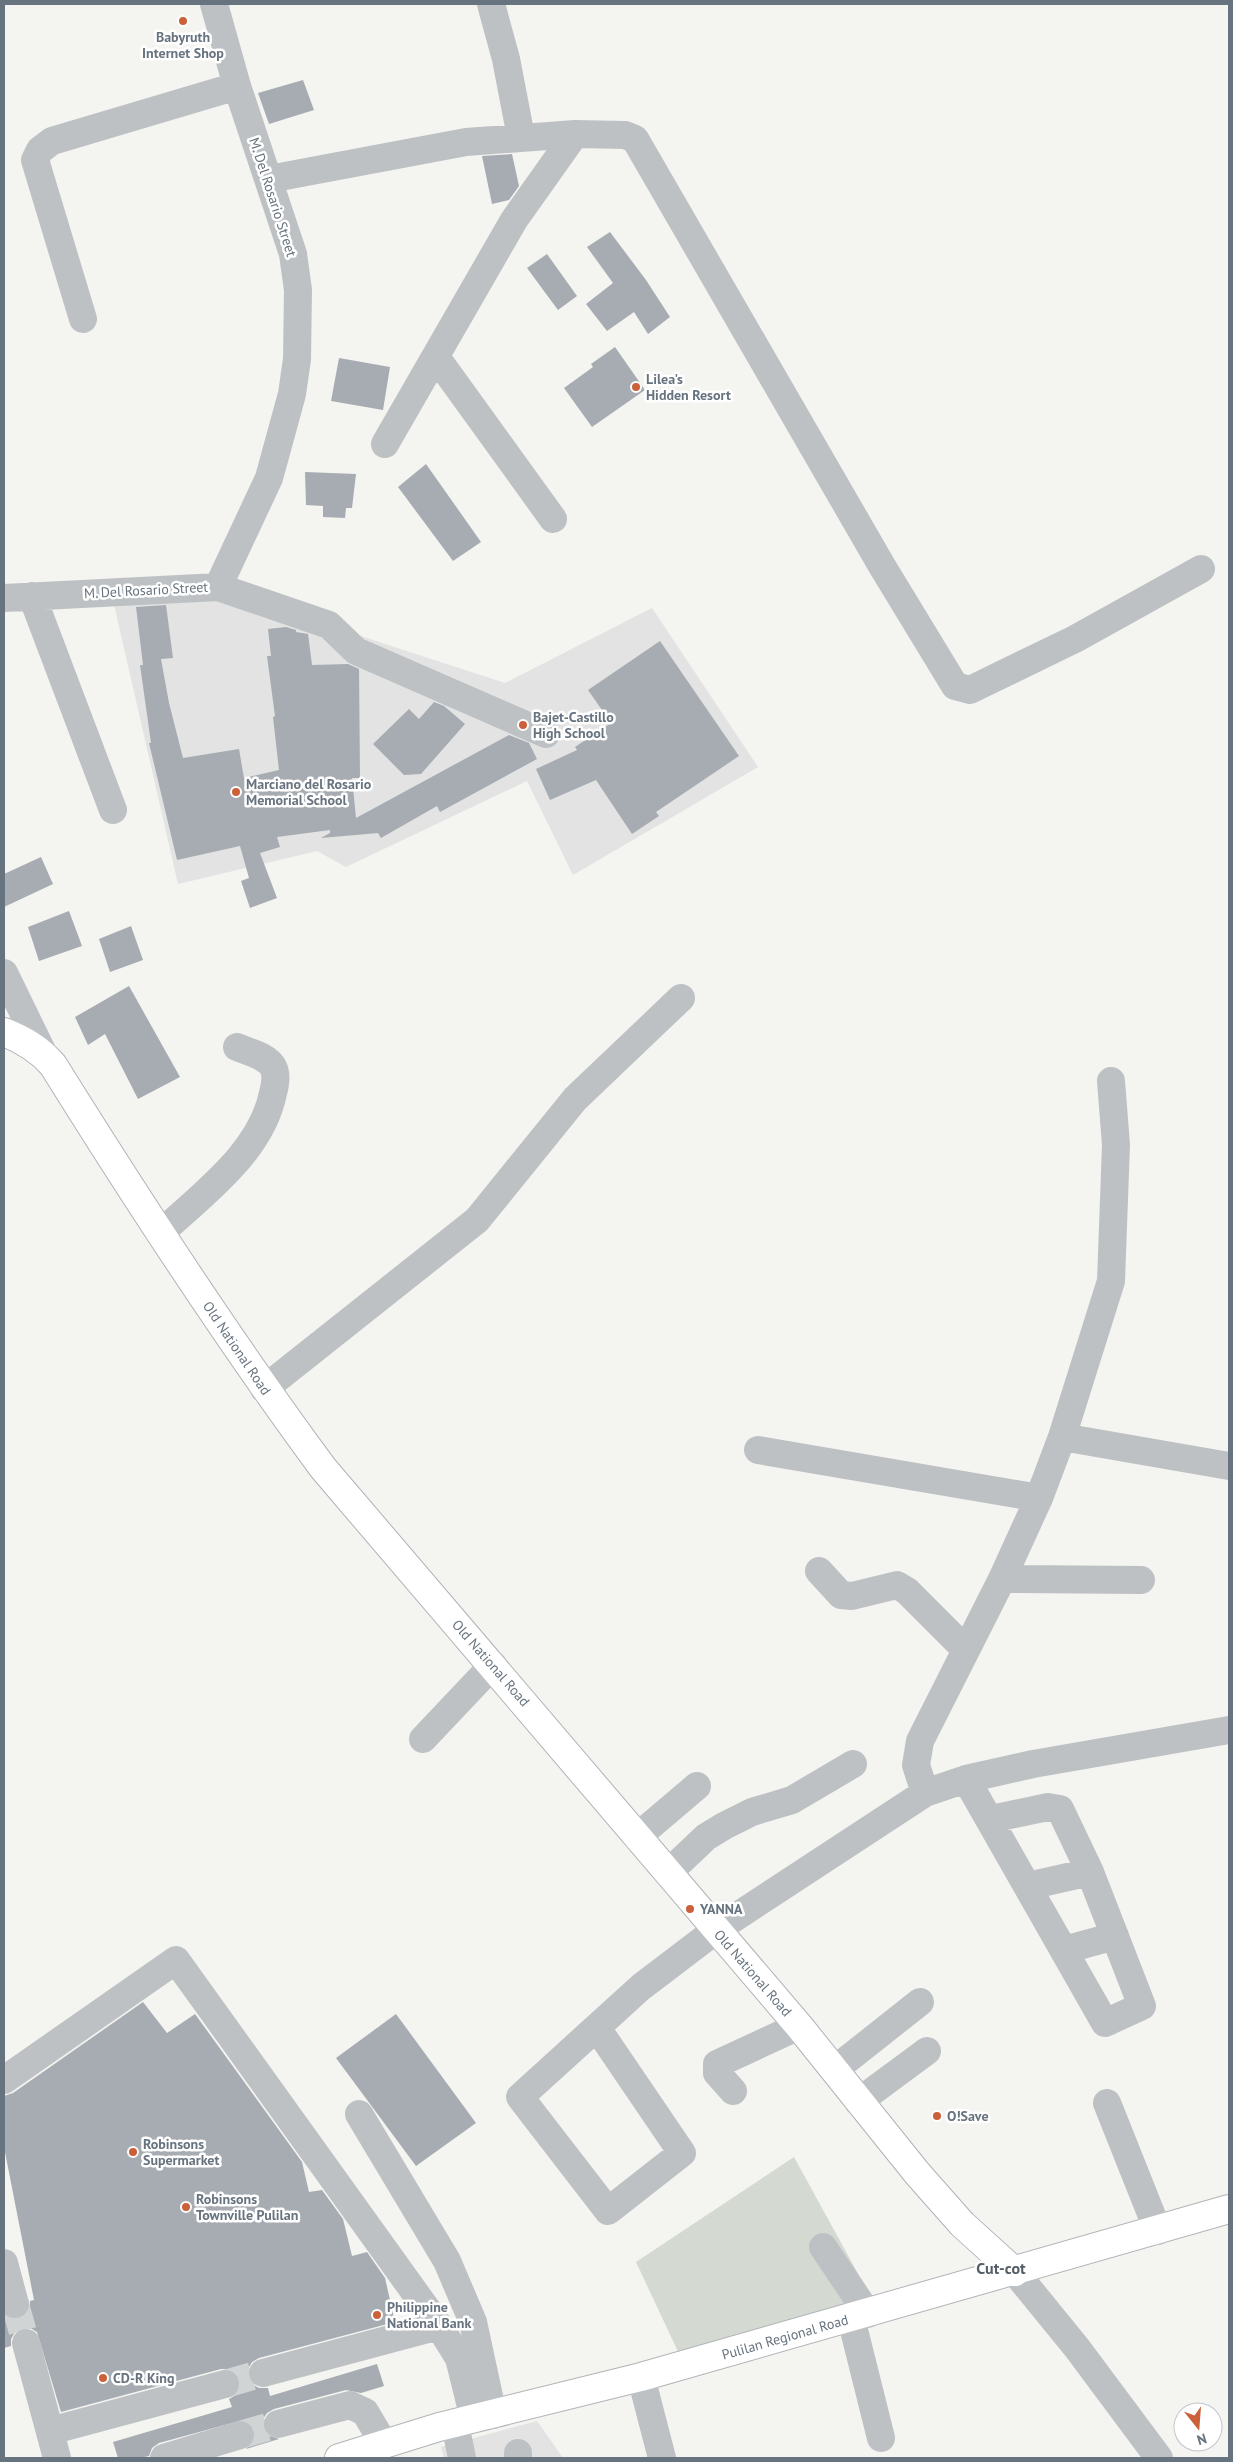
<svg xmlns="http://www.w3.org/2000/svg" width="1233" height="2462" font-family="'PT Sans',sans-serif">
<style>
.built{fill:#e2e3e2}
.green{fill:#d4d9d1}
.building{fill:#a6acb1}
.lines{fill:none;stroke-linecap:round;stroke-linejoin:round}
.minor-tunnel{stroke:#d1d4d4;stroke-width:28;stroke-dasharray:28 14;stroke-linecap:butt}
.major-casing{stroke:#b0b3b7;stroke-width:30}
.minor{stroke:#bec1c4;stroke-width:28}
.major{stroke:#fff;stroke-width:28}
.poi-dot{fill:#cb603a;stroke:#fff;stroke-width:2}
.labels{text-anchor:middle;stroke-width:5;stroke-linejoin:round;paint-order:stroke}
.poi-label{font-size:14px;font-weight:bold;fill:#67737e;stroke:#fff;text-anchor:start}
.street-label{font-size:14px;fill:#67737e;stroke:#fff}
.quarter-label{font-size:16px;font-weight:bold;fill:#545d64;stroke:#fff}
</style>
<rect width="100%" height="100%" fill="#f4f4f1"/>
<path class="built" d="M235,595L505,683L652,608L758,767L573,875L527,781L346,867L317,851L178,884L113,600Z
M537,2421L563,2458H444L441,2447Z"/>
<path class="green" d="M794,2157L873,2301L681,2358L636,2262Z"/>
<path class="building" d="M303,80L314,110L269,124L258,93Z
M512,154L519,186L509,200L492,204L482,156Z
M610,232L646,280L670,317L648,334L634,312L607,331L586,304L613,283L587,247Z
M547,254L577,296L558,310L527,268Z
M615,347L645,390L592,427L564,388L593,367L591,364Z
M339,358L390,367L383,410L331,401Z
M426,464L481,542L453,561L398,487Z
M305,472L356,474L352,508H346L345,518L323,517V506L306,505Z
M166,605L173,658L161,659L169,703L183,758L239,749L244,778L279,770L273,717L275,716L267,656H271L268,629L286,627L296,630V632L308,634L312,665L348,664L359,669L360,778H352L356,818L509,735L529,743L537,759L440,812L437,806L381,838L378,833L321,838L330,833V830L277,837L280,847L260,853L277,898L250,908L241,881L249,878L240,846L177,860L149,743H151L140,665H143L136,607Z
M660,641L739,756L656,812L659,816L632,834L596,780L550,800L536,769L577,750L575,747L611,723L588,690Z
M434,702L444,706L465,724L421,774L404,775L373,744L409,709L419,719Z
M41,857L53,884L4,907V874Z
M69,911L82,946L39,961L28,927Z
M131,926L143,960L110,972L99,939Z
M129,986L180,1077L138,1099L105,1034L88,1045L75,1017Z
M143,2002L167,2033L195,2014L302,2162L309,2192L322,2190L343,2219L352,2256L367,2252L385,2278L395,2322L259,2358L252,2362L248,2369V2377L252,2384L259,2388H268L270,2396L377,2364L384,2386L361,2393L346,2390L274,2409L267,2413L263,2419V2428L267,2435L279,2439L246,2449L255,2439V2431L250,2423L243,2420L159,2443L152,2448L149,2456L140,2458H118L113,2442L232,2407L229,2399L236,2395L240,2388V2380L236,2373L229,2369H221L61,2412L37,2332L30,2328H21L15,2332L11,2339V2346L4,2348V2315L11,2319H20L26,2315L30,2308V2301L34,2300L4,2147V2096L13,2093Z
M396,2014L476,2123L416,2166L336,2058Z"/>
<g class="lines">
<path class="minor-tunnel" d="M15,2304L26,2343
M225,2384L263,2373
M240,2435L278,2424"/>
<defs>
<path id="major" d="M4,1032C24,1040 39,1049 53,1065C139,1203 227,1338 323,1468L799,2026L917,2173L962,2224L1015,2272
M339,2458L439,2427L641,2377L1229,2209"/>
</defs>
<use href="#major" class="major-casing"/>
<path class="minor" d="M491,4L506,59L521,137
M269,179L466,142L575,134L625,135L635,139L882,566L955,686L970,690L1075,639L1201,569
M83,319L35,160L40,150L52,141L237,86
M436,357L553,519
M385,444L514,220L575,134
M218,587L329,625L356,651L546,734
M32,596L113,810
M4,598L218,587L269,478L292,394L297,359L298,290L293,254L237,86L214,4
M4,973L43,1053
M160,1234C202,1194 261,1153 273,1093C275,1086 277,1074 273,1067C267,1056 248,1052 237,1047
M264,1389L477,1220L575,1099L681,998
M1062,1437L1229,1466
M758,1450L1039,1498
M819,1571L841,1595L852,1596L897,1585L907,1591L965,1649
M1002,1579L1141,1580
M423,1739L493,1665
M966,1779L1033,1764L1229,1730
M925,1793L916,1765L920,1741L1002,1579L1039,1498L1062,1437L1111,1281L1116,1145L1111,1081
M637,1837L697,1786
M668,1873L706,1837L724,1826L752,1812L792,1800L853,1764
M1028,1886L1090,1872
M1064,1950L1115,1936
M597,2028L682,2153L608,2211L520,2097L641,1987L716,1930L925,1793L966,1779L1105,2023L1142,2006L1090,1872L1060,1809L1048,1807L991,1819
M834,2070L920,2002
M4,2080L176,1960L439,2326L459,2358L474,2419
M733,2091L717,2073V2064L799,2026
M858,2102L927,2051
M1107,2103L1158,2231
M359,2114L447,2261L473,2322L493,2415
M823,2247L868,2314
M4,2263L15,2304
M1015,2272L1077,2348L1159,2458
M851,2318L881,2438
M26,2343L57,2458
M263,2373L439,2326
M641,2377L662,2458
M278,2424L350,2405L365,2412L384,2444
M455,2424L462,2458
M50,2431L225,2384
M518,2453V2458
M164,2458L240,2435"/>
<use href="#major" class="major"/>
</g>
<g class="poi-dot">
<circle cx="183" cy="21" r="5"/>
<circle cx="636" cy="387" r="5"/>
<circle cx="523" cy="725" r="5"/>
<circle cx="236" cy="792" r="5"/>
<circle cx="690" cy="1909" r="5"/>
<circle cx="937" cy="2116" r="5"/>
<circle cx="133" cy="2152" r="5"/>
<circle cx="186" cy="2207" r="5"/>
<circle cx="377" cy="2315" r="5"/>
<circle cx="103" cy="2378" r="5"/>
</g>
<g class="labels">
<g class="poi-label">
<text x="183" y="42" text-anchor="middle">Babyruth<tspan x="183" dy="16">Internet Shop</tspan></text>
<text x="646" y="384">Lilea's<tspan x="646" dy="16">Hidden Resort</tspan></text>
<text x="533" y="722">Bajet-Castillo<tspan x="533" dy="16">High School</tspan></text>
<text x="246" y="789">Marciano del Rosario<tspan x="246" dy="16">Memorial School</tspan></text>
<text x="700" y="1914">YANNA</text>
<text x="947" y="2121">O!Save</text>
<text x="143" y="2149">Robinsons<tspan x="143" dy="16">Supermarket</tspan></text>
<text x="196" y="2204">Robinsons<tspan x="196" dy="16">Townville Pulilan</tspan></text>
<text x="387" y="2312">Philippine<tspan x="387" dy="16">National Bank</tspan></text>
<text x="113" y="2383">CD-R King</text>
</g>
<g class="street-label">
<text transform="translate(273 197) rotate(72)" y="5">M. Del Rosario Street</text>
<text transform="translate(146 590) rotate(-3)" y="5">M. Del Rosario Street</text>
<text transform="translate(237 1348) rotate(56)" y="5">Old National Road</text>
<text transform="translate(491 1663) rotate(49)" y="5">Old National Road</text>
<text transform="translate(753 1973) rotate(49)" y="5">Old National Road</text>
<text transform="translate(785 2337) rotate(-16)" y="5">Pulilan Regional Road</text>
</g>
<g class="quarter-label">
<text x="1001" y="2274">Cut-cot</text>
</g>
</g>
<rect width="1233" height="2462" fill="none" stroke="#67737e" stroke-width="10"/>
<g transform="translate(1198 2427) rotate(163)"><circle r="24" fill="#ffffff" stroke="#c2c7cb"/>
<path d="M0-4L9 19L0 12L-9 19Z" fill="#cb603a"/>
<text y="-8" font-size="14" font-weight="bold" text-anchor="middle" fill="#67737e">N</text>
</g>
</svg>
